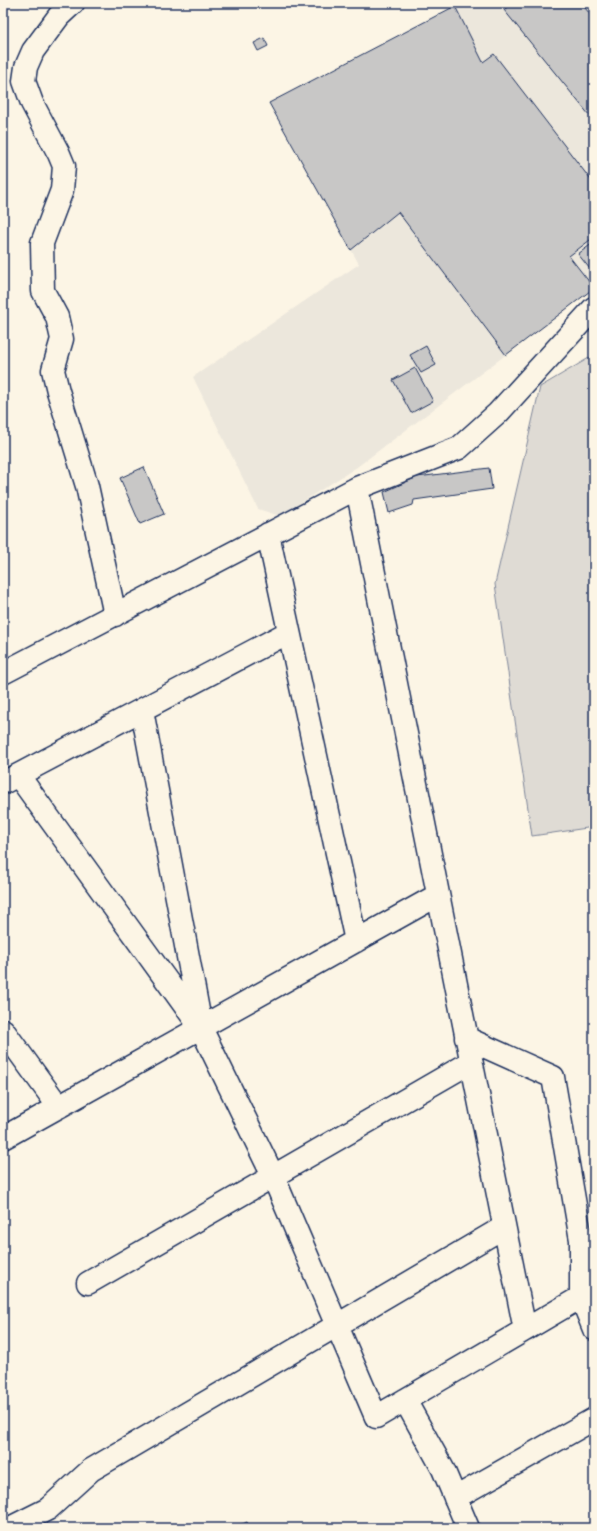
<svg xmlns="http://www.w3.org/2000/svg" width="597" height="1531" font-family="'Playpen Sans',sans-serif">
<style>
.built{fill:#ece7dc}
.green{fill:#dfdbd4;stroke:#7d8599}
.building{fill:#c8c7c6;stroke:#1b2f5e}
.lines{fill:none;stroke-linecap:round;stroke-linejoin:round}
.minor-casing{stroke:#1b2f5e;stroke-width:25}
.minor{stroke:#fcf5e5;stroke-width:22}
</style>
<rect width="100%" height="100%" fill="#fcf5e5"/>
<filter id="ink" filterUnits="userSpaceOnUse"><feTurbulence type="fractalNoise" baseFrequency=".025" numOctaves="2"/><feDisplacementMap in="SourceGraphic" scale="8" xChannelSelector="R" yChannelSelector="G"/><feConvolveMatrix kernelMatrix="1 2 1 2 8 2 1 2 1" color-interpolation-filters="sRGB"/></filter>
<g filter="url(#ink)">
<path class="built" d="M471,3H594V288L357,467L280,516L258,509L193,377L359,264L269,103L460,4L464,9Z"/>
<path class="green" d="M594,355V827L532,836L495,584L540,387Z"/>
<path class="building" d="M512,3H581L594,19V121L504,10Z
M455,6L483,62L494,54L594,184V237L569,256L594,288L506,355L398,212L351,250L269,103Z
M264,38L268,46L258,51L254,43Z
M593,243L594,245V274L578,254Z
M426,346L436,365L421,373L410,355Z
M415,368L433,401L411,413L393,380Z
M144,467L164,514L140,524L120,478Z
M489,468L492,489L414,500L413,505L389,513L384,492L417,477Z
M247,1522L250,1528H234Z"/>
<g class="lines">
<defs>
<path id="minor" d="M73,3L59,16L33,51L26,67L24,81L32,103L59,154L64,166L62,190L42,243L43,291L57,317L62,339L53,370L58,391L87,486L115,615
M357,488L525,1330
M268,534L356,941
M3,673L357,488L459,448L498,413L594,308
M142,710L200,1021
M18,775L201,1028L273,1176L376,1417L581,1297L594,1282
M3,783L289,632
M3,1030L59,1107
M466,1038L553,1077L581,1240V1297L594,1329
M3,1138L438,895
M88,1283L471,1062
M405,1400L443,1469L468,1528
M455,1498L594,1419
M10,1528L48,1509L91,1470L504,1227"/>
</defs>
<use href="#minor" class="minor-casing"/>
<use href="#minor" class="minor"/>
</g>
</g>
<rect width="597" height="1531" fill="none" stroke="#fcf5e5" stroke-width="16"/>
<rect x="8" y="8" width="581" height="1515" fill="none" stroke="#1b2f5e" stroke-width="1.5" filter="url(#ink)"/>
</svg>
